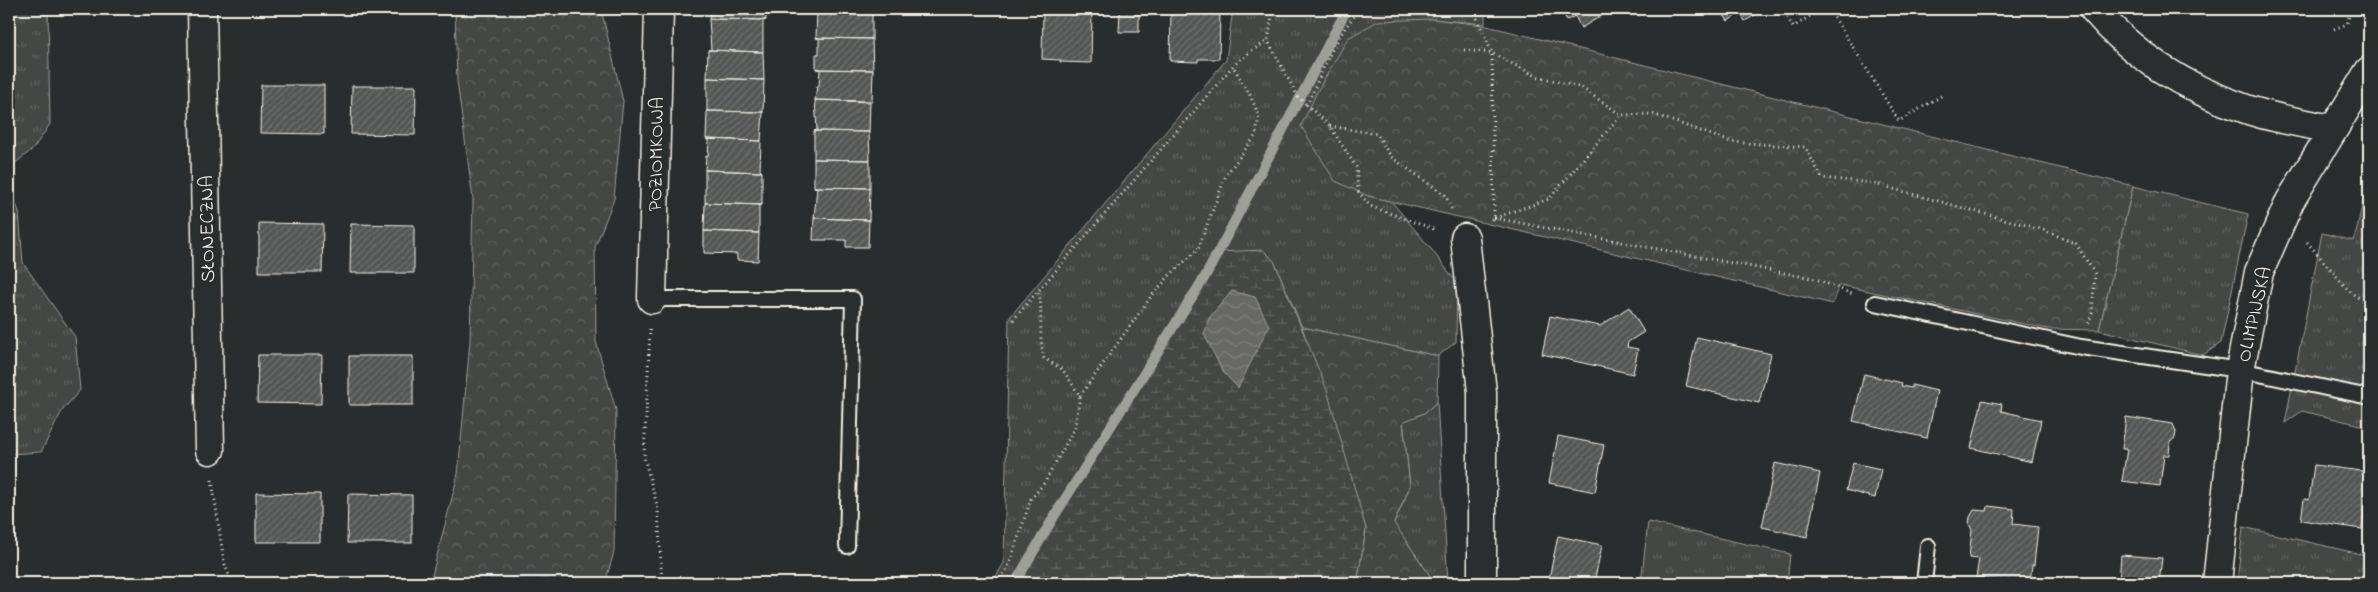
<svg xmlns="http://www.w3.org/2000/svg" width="2378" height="592" font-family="'Indie Flower',sans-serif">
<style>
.grass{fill:url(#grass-tufts);stroke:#9c9c96}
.forest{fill:url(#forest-crowns);stroke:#9c9c96}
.wetland{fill:url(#wetland-marsh);stroke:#9c9c96}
.water{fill:url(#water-waves);stroke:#9f9f9a}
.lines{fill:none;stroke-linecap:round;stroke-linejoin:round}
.stream{stroke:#9f9f9a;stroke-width:10}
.building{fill:url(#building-hatch);stroke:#f4f1e8}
.lane-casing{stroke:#f4f1e8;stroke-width:18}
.street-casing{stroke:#f4f1e8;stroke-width:31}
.path{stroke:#f4f1e8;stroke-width:3;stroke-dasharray:1 4;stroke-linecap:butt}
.lane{stroke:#2a2d2e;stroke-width:14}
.street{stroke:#2a2d2e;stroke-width:28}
.labels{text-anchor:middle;stroke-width:4;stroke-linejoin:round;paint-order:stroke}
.street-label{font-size:20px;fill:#f4f1e8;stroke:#2a2d2e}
</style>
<defs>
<pattern id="grass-tufts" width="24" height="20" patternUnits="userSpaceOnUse" patternTransform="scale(1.25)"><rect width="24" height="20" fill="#444645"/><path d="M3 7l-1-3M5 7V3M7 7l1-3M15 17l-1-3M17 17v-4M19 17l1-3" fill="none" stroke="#606160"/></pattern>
<pattern id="forest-crowns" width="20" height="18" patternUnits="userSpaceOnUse" patternTransform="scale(1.25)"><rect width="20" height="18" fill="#444645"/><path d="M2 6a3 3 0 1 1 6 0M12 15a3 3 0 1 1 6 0" fill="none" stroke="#606160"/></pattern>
<pattern id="wetland-marsh" width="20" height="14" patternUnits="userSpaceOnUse" patternTransform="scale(1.25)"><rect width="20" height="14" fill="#444645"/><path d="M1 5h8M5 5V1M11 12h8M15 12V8" fill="none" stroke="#606160"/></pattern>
<pattern id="water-waves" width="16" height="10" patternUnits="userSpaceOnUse" patternTransform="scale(1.25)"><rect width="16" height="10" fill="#676866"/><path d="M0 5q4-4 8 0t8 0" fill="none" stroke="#7d7e7c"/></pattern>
<pattern id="building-hatch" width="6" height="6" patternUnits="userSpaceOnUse" patternTransform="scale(1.25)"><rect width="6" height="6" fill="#555756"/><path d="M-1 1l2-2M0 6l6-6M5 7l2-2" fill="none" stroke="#6e706e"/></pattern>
</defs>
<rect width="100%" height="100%" fill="#2a2d2e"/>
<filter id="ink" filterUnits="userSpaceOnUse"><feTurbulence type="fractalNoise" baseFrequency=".02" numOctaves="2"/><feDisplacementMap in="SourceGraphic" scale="10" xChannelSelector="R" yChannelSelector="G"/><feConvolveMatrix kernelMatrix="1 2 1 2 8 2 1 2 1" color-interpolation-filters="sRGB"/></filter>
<g filter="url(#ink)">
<path class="grass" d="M9,9H48L50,124L33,149L9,168Z
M1233,9H1485V24L1432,19L1368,196L1391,201L1432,250L1457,283L1456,342L1438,356L1302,327L1274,261L1219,252L1015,583H992L1004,563L1009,318L1226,60Z
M9,184L19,212L23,263L75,337L80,390L62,411L41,452L9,454Z
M2133,186L2248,214L2221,343L2203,355L2099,330Z
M2369,186V427L2302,411L2285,423L2322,233L2354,241L2366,188Z
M1437,402L1448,583H1435L1394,524L1410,486L1403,421L1424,413Z
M1648,522L1790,554L1787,583H1641Z
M2243,527L2369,556V583H2237Z"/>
<path class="forest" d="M455,9H601L623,101L614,199L595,247L596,342L616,410L614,552L605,583H430L458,474L470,341L473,199L457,81Z
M1432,19L1483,25L2133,186L2099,330L2048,329L1840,285L1833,304L1368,196L1335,181L1301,126L1318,90L1348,38L1378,21Z
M1302,327L1438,356L1437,402L1424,413L1403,422L1410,486L1394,523L1435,583H1357L1366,529Z"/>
<path class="wetland" d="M1263,250L1274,261L1327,390L1366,529L1357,583H1015L1218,252Z"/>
<path class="water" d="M1232,291L1255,297L1269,326L1238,388L1223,372L1204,334L1209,318Z"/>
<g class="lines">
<path class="stream" d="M1015,583L1055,515L1206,275L1347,9"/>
</g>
<path class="building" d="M711,9H766V20L709,19Z
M817,9H874V11Z
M1046,9H1217V15H1220L1219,59H1198V62L1170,61L1171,12L1139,11V32H1119L1120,11H1092L1091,63L1060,62L1061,60L1042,59L1043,13H1046Z
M1560,9H1613L1581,28L1575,16L1567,20Z
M1720,9H1765L1745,21L1740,13L1728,21Z
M817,10L872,12V39L816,38Z
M709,19L766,20L763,21V52L708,50H711Z
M816,38L872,39L873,70L816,69V54H819V38Z
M708,50L763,52L764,80L707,78Z
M816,69L873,70L872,101L815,100L817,86H819L820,69Z
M707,78L764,80L763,112L707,111Z
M261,85H324V134L260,133Z
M352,86H416L415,135L351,134Z
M815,100L870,102L869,132L814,131L817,130Z
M707,111L763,112L761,141L706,139Z
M814,131L869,132L870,160L814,159Z
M706,139L761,141L760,170L762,172L705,170L706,156H708L709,140Z
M814,159L870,160V188L814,187Z
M705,170L762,172V205L705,203Z
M814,187L870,188L869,220L814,218L817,188Z
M705,203L762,205H759V233L704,231Z
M814,218L869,220L868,247H846V240H813Z
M259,223L323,224L322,272H259Z
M351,224L414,225V273H350Z
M704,231L759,233L758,261L737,260V254L704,253Z
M1629,307L1644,332L1628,342L1627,347L1638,349L1633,374L1542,354L1550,316L1600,326Z
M1697,337L1771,354L1759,403L1686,386Z
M258,355H322L321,404L257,403Z
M349,356H413V405H349Z
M1864,374L1902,383L1901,386L1912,388V385L1937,391L1927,438L1853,421Z
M1982,400L2002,404L2001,411L2041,420L2032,462L1971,448Z
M2126,417L2173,424L2176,432L2175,438L2170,442L2169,455H2164L2160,486L2122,481L2127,449H2122Z
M1558,436L1604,445L1595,492L1549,483Z
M1775,463L1820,473L1807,537L1762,527Z
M1853,463L1881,469L1875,498L1846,490Z
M2314,465L2369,472L2362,529L2301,520L2304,499L2309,500Z
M256,493L320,494V542H256Z
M348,494L412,495V543H347Z
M1988,506L2014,509L2013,524L2038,527L2034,565H2032L2030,583L1976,578L1979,559L1969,558L1972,530L1969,524L1970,517L1974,510L1987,511Z
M1558,536L1602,545L1594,583H1548Z
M2121,555L2162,558L2159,583H2119Z"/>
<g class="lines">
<defs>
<path id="lane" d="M652,299H853L847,546
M1875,303L2081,347L2240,370L2369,397
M1924,583L1928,546"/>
<path id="street" d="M202,9L210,450
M2094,9C2134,57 2187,89 2246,109C2274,119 2304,123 2332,129
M1465,238L1482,392V583
M652,299L659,9
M2217,583L2240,370L2259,272L2290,201L2369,71"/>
</defs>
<use href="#lane" class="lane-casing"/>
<use href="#street" class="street-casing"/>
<path class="path" d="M1273,9L1268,41L1298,97L1307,105
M1361,9C1335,34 1322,73 1307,105L1330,126L1356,167L1358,191L1370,206L1436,230
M1473,9L1492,53L1494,218L1489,221
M1829,9L1899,121L1943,95
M1785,13L1793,27L1821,9
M2334,29L2347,24L2351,9
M1464,50L1492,53L1536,76L1582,88L1621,115L1653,114L1731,142L1805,147L1822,178L1872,183L2044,230L2076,244L2095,274L2092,313L2088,325
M1330,126L1377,134L1391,157L1445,195L1452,210
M1494,218L1816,279L1852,294
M1495,218L1549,199L1621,115
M2307,242L2350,292L2369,305
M1013,320L1233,66L1251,51L1268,41
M650,329L644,457L658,509L662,583
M1080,396L1150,298L1169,276L1198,249L1226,175L1256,135L1259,116L1250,95L1233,66
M212,480L224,562L232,583
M998,583L1010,563L1031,499L1045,482L1075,427L1080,396L1063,370L1044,358C1038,336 1043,313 1039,291"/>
<use href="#lane" class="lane"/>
<use href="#street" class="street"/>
</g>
</g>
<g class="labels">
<g class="street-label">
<text transform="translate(655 154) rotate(-89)" y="7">POZIOMKOWA</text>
<text transform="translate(206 229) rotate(-91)" y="7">SŁONECZNA</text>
<text transform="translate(2253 314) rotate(-77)" y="7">OLIMPIJSKA</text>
</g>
</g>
<rect width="2378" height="592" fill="none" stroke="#2a2d2e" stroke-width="30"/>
<rect x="15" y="15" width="2348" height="562" fill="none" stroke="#f4f1e8" stroke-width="2" filter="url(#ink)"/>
</svg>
